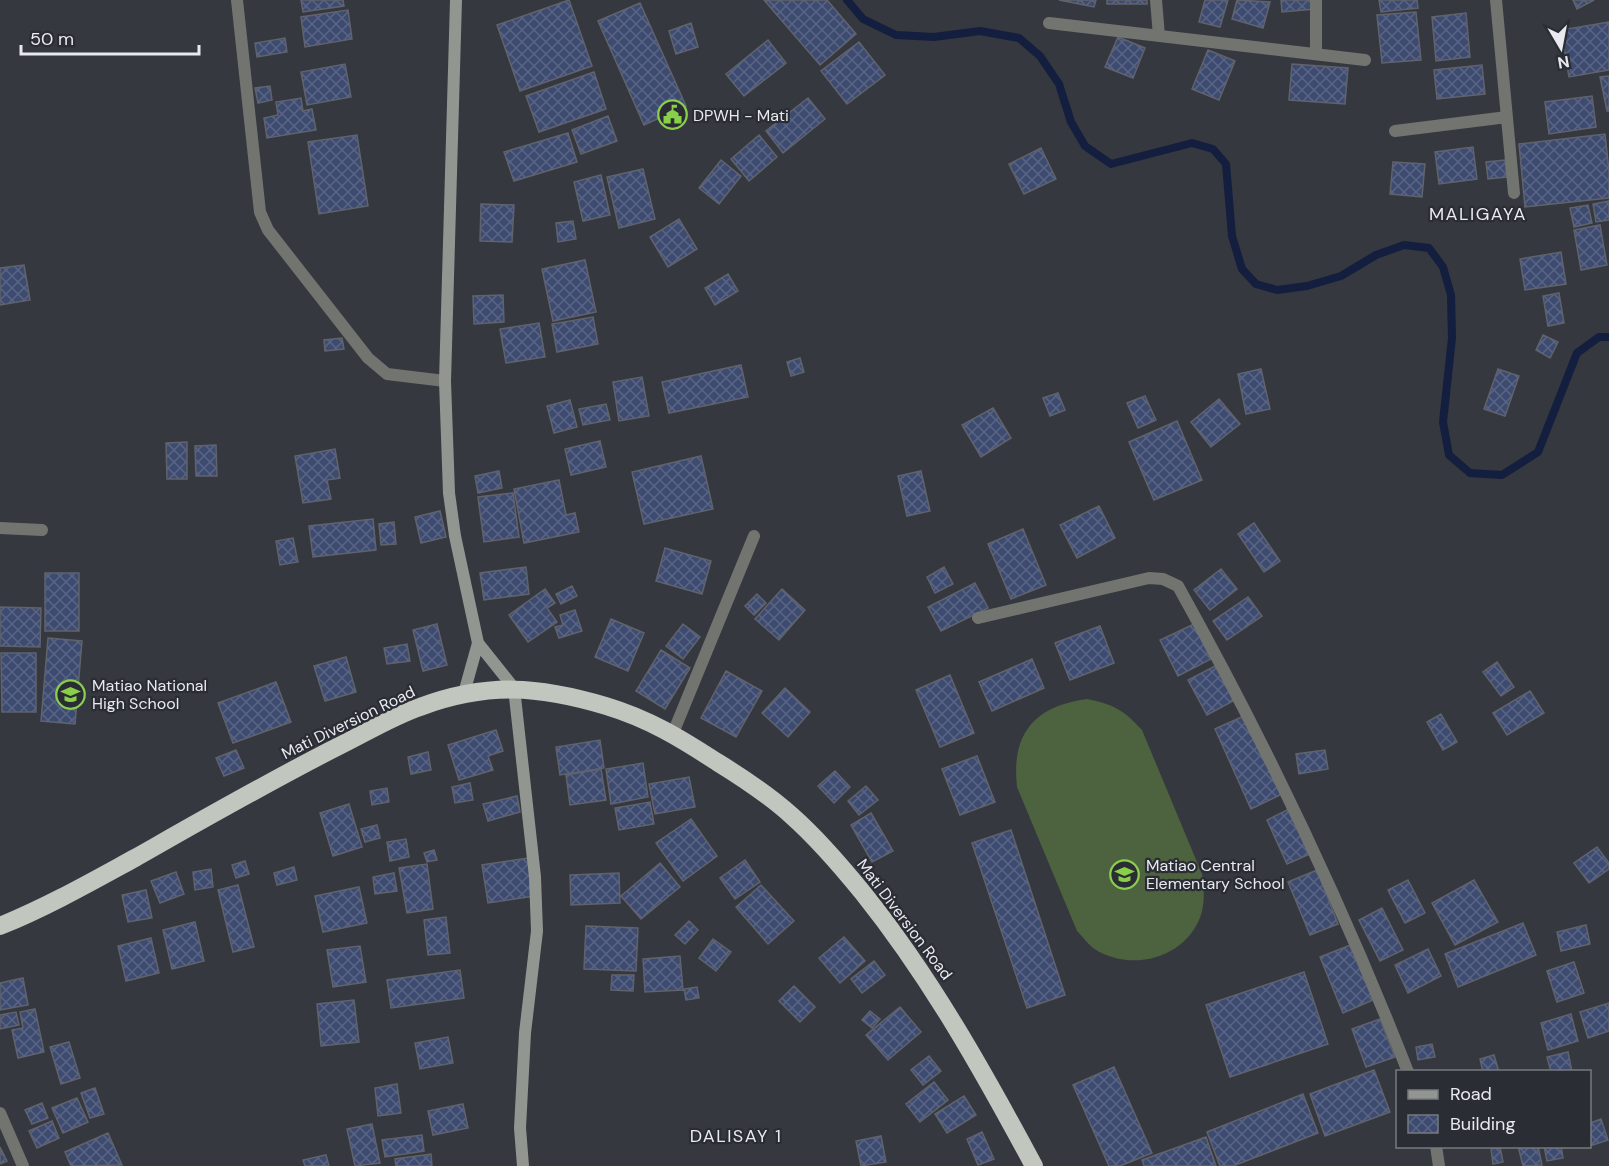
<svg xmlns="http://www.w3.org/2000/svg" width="1609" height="1166" font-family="'DM Sans',sans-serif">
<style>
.grass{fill:#4d623f}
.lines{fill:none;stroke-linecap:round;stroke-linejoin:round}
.stream{stroke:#141e3f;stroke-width:8}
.building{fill:url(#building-cross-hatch);stroke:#60636c;stroke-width:1.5}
.street{stroke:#727470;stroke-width:12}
.secondary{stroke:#929690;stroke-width:12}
.highway{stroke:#c1c7be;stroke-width:18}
.labels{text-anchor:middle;stroke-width:4.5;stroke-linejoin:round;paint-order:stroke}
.poi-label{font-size:16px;fill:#e8eaef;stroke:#2b2d35;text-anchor:start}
.street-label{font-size:16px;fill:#e8eaef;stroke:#2b2d35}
.neighbourhood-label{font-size:18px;letter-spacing:1.5px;fill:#e8eaef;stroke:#2b2d35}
</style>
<defs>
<pattern id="building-cross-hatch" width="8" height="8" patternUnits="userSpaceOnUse" patternTransform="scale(1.5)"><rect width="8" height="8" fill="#3e4b70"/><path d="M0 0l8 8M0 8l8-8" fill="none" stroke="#5a6585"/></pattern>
</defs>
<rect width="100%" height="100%" fill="#35383f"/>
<path class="grass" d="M1087,699C1113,704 1124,710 1142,730L1202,874C1204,888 1205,901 1201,915C1186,959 1130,973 1093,948C1087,943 1082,936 1077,931L1017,787C1011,734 1034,706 1087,699Z"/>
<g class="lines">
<path class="stream" d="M847,0L863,19L896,35L934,37L980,31L1019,38L1040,56L1059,84L1071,122L1085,146L1111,164L1192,143L1213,149L1226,164L1232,236L1242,269L1256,284L1277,290L1307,286L1341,276L1376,255L1404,245L1429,248L1443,267L1451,295L1452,338L1443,422L1449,455L1470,473L1502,475L1538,452L1577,353L1599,337H1609"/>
</g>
<path class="building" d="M301,0H343L344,6L303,12Z
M569,0L592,66L520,91L497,25Z
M764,0H827L856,34L820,65Z
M1059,0H1096L1094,7Z
M1107,0H1147V4H1107Z
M1205,0H1228L1220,27L1199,22Z
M1237,0L1270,2L1263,28L1232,19Z
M1281,0H1314L1315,9L1282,12Z
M1379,0H1417L1418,8L1381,12Z
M1573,0H1594L1577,9Z
M640,3L686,106L644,125L598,21Z
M348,10L352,39L305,47L301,17Z
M1416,12L1421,60L1382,63L1377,15Z
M1466,13L1470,57L1436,61L1432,17Z
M1609,22V70L1569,77L1561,30Z
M691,23L698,47L676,54L669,31Z
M1118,37L1145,48L1133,78L1105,67Z
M285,38L287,52L257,57L255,43Z
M768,40L786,63L744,96L726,74Z
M859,42L885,75L847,104L821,71Z
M1208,50L1235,61L1219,100L1192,89Z
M345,64L351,97L307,105L301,72Z
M1292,64L1348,68L1345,104L1289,100Z
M1482,65L1485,94L1437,99L1434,70Z
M594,72L606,109L539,132L526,96Z
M1609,76V111H1607L1600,77Z
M270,86L272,100L258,103L255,88Z
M1592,96L1596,127L1549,134L1545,102Z
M301,98L303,111L312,109L316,130L267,138L264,118L278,115L276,102Z
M808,98L825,119L783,153L766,131Z
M608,116L617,141L581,154L572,130Z
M568,133L577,162L514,181L504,152Z
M1605,134L1609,171V198L1525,207L1519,144Z
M357,135L368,206L319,214L308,142Z
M759,135L777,157L749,181L731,159Z
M1473,147L1477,179L1439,184L1435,152Z
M1041,148L1056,179L1024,194L1009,164Z
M721,160L741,176L719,204L699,188Z
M1505,160L1507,177L1488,179L1486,162Z
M1393,162L1425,164L1422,197L1390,194Z
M643,169L655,219L619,228L607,177Z
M601,175L610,215L583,221L574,182Z
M1609,201V220L1596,222L1593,204Z
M481,204L514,205L512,242L480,241Z
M1588,205L1592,223L1574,227L1570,208Z
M679,219L697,249L668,267L650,237Z
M573,221L576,239L558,242L556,223Z
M1600,225L1607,265L1581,270L1574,230Z
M1561,252L1566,284L1525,290L1520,259Z
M585,260L596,312L553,321L542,269Z
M24,265L30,300L0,305V268Z
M728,274L738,291L715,305L705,288Z
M1559,293L1564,323L1548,326L1543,296Z
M503,295L504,322L474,324L473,296Z
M593,317L598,344L557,352L552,324Z
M539,323L545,357L506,363L500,329Z
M1543,335L1558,342L1550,358L1536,350Z
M342,338L344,349L325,351L324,340Z
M800,358L804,372L791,376L787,362Z
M741,365L748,397L669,413L662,382Z
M1261,369L1270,409L1246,414L1238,374Z
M1498,369L1519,376L1505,416L1484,409Z
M642,377L649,416L619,421L613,382Z
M1058,393L1065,410L1050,416L1043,398Z
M1145,396L1156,420L1138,428L1127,403Z
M1219,399L1240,424L1211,447L1191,422Z
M570,400L577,427L554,433L547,406Z
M606,404L610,420L583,425L579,409Z
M993,408L1011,438L981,457L962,425Z
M1177,421L1202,480L1154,500L1129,442Z
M600,441L606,467L571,475L565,449Z
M187,442V479H167L166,443Z
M216,445L217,476H196L195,446Z
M335,449L340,478L327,480L331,499L303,503L295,456Z
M701,456L713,509L644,524L632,472Z
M499,471L502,488L478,493L475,476Z
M921,471L930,511L907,516L898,476Z
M559,480L566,515L575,513L579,532L524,543L514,489Z
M513,493L519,537L484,542L478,497Z
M1099,506L1115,538L1077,558L1060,525Z
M440,511L446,537L421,543L415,517Z
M373,519L376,550L313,557L309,526Z
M394,522L396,544L381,545L379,524Z
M1254,523L1280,561L1264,572L1238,534Z
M1023,529L1046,585L1011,599L988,544Z
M293,538L298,562L280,565L276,541Z
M665,548L711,561L702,594L656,581Z
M526,567L529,594L484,600L480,573Z
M944,567L953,584L935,593L927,577Z
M1221,569L1237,589L1210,610L1194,590Z
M45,573H79V631H45Z
M975,583L988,608L941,631L928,607Z
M572,586L577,596L561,604L556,594Z
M545,589L555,603L547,608L557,622L528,642L509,615Z
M782,589L805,610L779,640L755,619Z
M757,594L766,603L754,615L745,606Z
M1248,597L1262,616L1227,640L1213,621Z
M0,607L41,608L40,647L0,646Z
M575,610L582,631L559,638L555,627L563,625L560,615Z
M611,619L644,633L628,671L595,657Z
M437,624L447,665L423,671L413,630Z
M683,624L700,637L683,659L666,646Z
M1194,624L1211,659L1178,676L1160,640Z
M1100,626L1114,663L1070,680L1055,643Z
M48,638L82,641L75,724L41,721Z
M407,644L410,661L387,664L384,648Z
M661,650L690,668L665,709L636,691Z
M1,653H36V712H2Z
M346,657L356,692L325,701L314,666Z
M1032,659L1044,688L992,711L979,682Z
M1497,662L1514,687L1501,696L1483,672Z
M1217,665L1235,700L1207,715L1188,680Z
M726,671L762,691L736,737L701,718Z
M950,675L974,733L940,747L916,690Z
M276,682L291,722L233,743L218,703Z
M785,688L810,712L788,737L762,713Z
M1530,691L1544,713L1507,735L1493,713Z
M1441,714L1457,742L1443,750L1427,722Z
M1246,715L1282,794L1251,809L1215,729Z
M496,730L503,751L488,756L493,770L459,780L448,745Z
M600,740L604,768L560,775L556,747Z
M236,750L244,768L224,776L216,758Z
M1325,750L1328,769L1299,774L1296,754Z
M428,752L431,770L411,774L408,757Z
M977,756L995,802L960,815L942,769Z
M643,763L648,797L611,804L606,769Z
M601,769L606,800L570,805L566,775Z
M835,771L850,787L834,803L818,786Z
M689,777L695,807L655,814L649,784Z
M470,783L473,800L455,803L452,787Z
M866,786L878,800L859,815L848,801Z
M387,788L389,802L372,805L370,791Z
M517,796L520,812L488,821L483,804Z
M650,802L654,824L619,830L615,808Z
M349,804L362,847L333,856L320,813Z
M1291,808L1312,853L1287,864L1267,820Z
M871,813L893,851L872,862L851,825Z
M691,819L717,856L683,881L656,843Z
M377,825L380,838L365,842L361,829Z
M1011,830L1065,995L1027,1008L972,843Z
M406,839L409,857L390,861L387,842Z
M1597,847L1609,863V869L1589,883L1574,863Z
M434,850L437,860L427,862L424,853Z
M528,858L534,896L488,903L482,865Z
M745,860L760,882L735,899L720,878Z
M245,861L249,874L236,878L232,865Z
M660,863L680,887L641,919L621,896Z
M427,864L433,909L407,913L399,868Z
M294,867L297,880L277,885L274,873Z
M211,869L213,887L195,890L193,872Z
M1317,870L1338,924L1310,935L1288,882Z
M176,872L184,894L160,903L151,881Z
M394,873L397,891L375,894L373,877Z
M619,873L620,903L571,905L570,875Z
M1408,880L1425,913L1405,923L1388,890Z
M1474,880L1498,922L1455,945L1432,903Z
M238,885L254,947L233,952L218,890Z
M761,885L794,921L768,944L736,907Z
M359,887L367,923L323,932L315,896Z
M146,890L152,918L128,922L122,895Z
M1382,908L1403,950L1380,961L1359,920Z
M446,917L450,953L428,955L424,920Z
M689,921L698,930L685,944L675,935Z
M195,922L204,961L172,969L163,930Z
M1523,923L1536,955L1458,987L1445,954Z
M1586,925L1590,944L1561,951L1557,932Z
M586,926L638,928L636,971L584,969Z
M844,937L865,961L840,983L819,958Z
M151,938L159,973L126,981L118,946Z
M713,939L731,952L716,971L699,958Z
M1353,944L1375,999L1343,1013L1320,957Z
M360,946L366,982L333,987L327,950Z
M1428,949L1441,976L1408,993L1395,965Z
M680,956L683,990L645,992L643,959Z
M874,961L885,975L862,993L851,979Z
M1574,962L1584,993L1557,1002L1547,971Z
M460,970L464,998L391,1008L387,980Z
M1304,972L1328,1044L1230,1077L1206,1005Z
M612,975H634L633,991L611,990Z
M23,978L28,1005L0,1010V983Z
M794,986L815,1007L800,1022L779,1001Z
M697,987L699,998L686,1000L684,989Z
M354,1000L359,1042L321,1046L317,1004Z
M1609,1003V1031L1588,1038L1580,1012Z
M900,1007L921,1032L888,1060L866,1035Z
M35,1009L44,1052L18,1058L12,1030L23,1028L20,1012Z
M870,1011L880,1019L872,1028L862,1020Z
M16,1012L19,1025L0,1029V1015Z
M1571,1014L1578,1041L1548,1050L1541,1023Z
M1380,1019L1395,1057L1366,1067L1352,1029Z
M448,1037L453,1063L420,1069L415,1043Z
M69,1042L80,1078L61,1084L50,1047Z
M1432,1044L1435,1057L1418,1060L1416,1047Z
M1568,1052L1572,1072H1551L1547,1057Z
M1494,1055L1499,1072H1483L1480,1059Z
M929,1056L941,1071L923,1085L911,1070Z
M1114,1067L1152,1153L1120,1166H1109L1073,1085Z
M1374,1070L1390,1112L1325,1136L1310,1094Z
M934,1082L948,1100L920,1122L906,1104Z
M397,1084L401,1113L378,1116L375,1088Z
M95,1088L104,1114L90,1118L81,1093Z
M1303,1094L1318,1133L1233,1166H1220L1207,1132Z
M964,1096L976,1115L947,1133L935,1114Z
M77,1098L88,1122L63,1133L52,1108Z
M42,1103L48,1118L32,1124L25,1110Z
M463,1104L468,1128L433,1135L428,1111Z
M1601,1119L1608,1140L1590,1146V1123Z
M52,1121L59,1138L37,1148L29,1131Z
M372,1124L380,1163L355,1166L347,1129Z
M982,1132L994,1159L978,1165L967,1139Z
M108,1133L122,1165L71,1166L65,1152Z
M422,1135L424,1151L385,1157L382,1140Z
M881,1136L886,1162L861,1166L856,1141Z
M1206,1137L1216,1166H1144L1142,1160Z
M1518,1146H1538L1542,1165L1523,1166Z
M1544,1146H1561L1563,1158L1547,1161Z
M0,1147L7,1161L0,1164Z
M1500,1147L1503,1162L1493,1164L1491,1149Z
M431,1154L432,1166H396L395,1159Z
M326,1155L329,1166H305L303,1160Z"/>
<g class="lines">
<path class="street" d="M237,0L260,212L268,230L368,358L387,374L445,381
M1156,0L1159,36
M1316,0V54
M1496,0L1514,193
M1049,23L1365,60
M1395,131L1507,117
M0,528L42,530
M978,618L1149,578L1163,579L1178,586C1266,744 1342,903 1408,1072
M673,733L754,536
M0,1113L23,1166
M1436,1146L1439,1166"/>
<path class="secondary" d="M456,0L445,381L449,493L455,536L478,643L514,688L535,877L537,931L525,1033L520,1128L523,1166
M464,693L478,643"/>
<path class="highway" d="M0,926C47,907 91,882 135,858C202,820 268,782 337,747C364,734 391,717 420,707C487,682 539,686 606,706C649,719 680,738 717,762C743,778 770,796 792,816C818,839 841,866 863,893C931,978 983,1071 1034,1166"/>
</g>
<defs>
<symbol id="civic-ring" viewBox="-11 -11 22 22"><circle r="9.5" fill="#2b2d35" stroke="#89cf49" stroke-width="1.5"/><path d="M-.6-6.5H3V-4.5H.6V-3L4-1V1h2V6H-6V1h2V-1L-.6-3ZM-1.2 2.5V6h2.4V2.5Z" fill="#89cf49"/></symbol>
<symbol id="school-ring" viewBox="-11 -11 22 22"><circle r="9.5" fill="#2b2d35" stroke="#89cf49" stroke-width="1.5"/><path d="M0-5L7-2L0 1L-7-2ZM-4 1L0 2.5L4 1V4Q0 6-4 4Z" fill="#89cf49"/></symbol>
</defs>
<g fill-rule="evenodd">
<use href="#civic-ring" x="656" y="98" width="33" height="33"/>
<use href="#school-ring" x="54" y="678" width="33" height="33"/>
<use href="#school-ring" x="1108" y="858" width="33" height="33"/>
</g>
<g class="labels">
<g class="poi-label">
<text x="693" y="121">DPWH - Mati</text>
<text x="92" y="691">Matiao National<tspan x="92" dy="18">High School</tspan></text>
<text x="1146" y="871">Matiao Central<tspan x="1146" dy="18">Elementary School</tspan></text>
</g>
<g class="street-label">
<text transform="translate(348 722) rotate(-26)" y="6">Mati Diversion Road</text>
<text transform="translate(905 919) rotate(53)" y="6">Mati Diversion Road</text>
</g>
<g class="neighbourhood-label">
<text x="1478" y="220">MALIGAYA</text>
<text x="736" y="1142">DALISAY 1</text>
</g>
</g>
<rect x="1396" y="1070" width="195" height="78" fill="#2b2d35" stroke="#77797f" stroke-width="1.5"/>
<rect x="1408" y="1090" width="30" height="9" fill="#929690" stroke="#77797f" stroke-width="1.5"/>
<text x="1450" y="1100" font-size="18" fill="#e8eaef">Road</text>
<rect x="1408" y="1115" width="30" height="18" fill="url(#building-cross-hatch)" stroke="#77797f" stroke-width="1.5"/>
<text x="1450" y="1130" font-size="18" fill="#e8eaef">Building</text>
<g transform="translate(1561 48) rotate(170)" stroke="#2b2d35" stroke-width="4.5" paint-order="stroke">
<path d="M0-4.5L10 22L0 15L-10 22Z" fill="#e8eaef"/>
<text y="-9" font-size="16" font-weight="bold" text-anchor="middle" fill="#e8eaef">N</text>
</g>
<path d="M21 45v9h178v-9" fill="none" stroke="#e8eaef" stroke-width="3"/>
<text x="30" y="45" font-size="18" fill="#e8eaef" stroke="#2b2d35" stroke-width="4.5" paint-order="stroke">50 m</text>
</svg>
